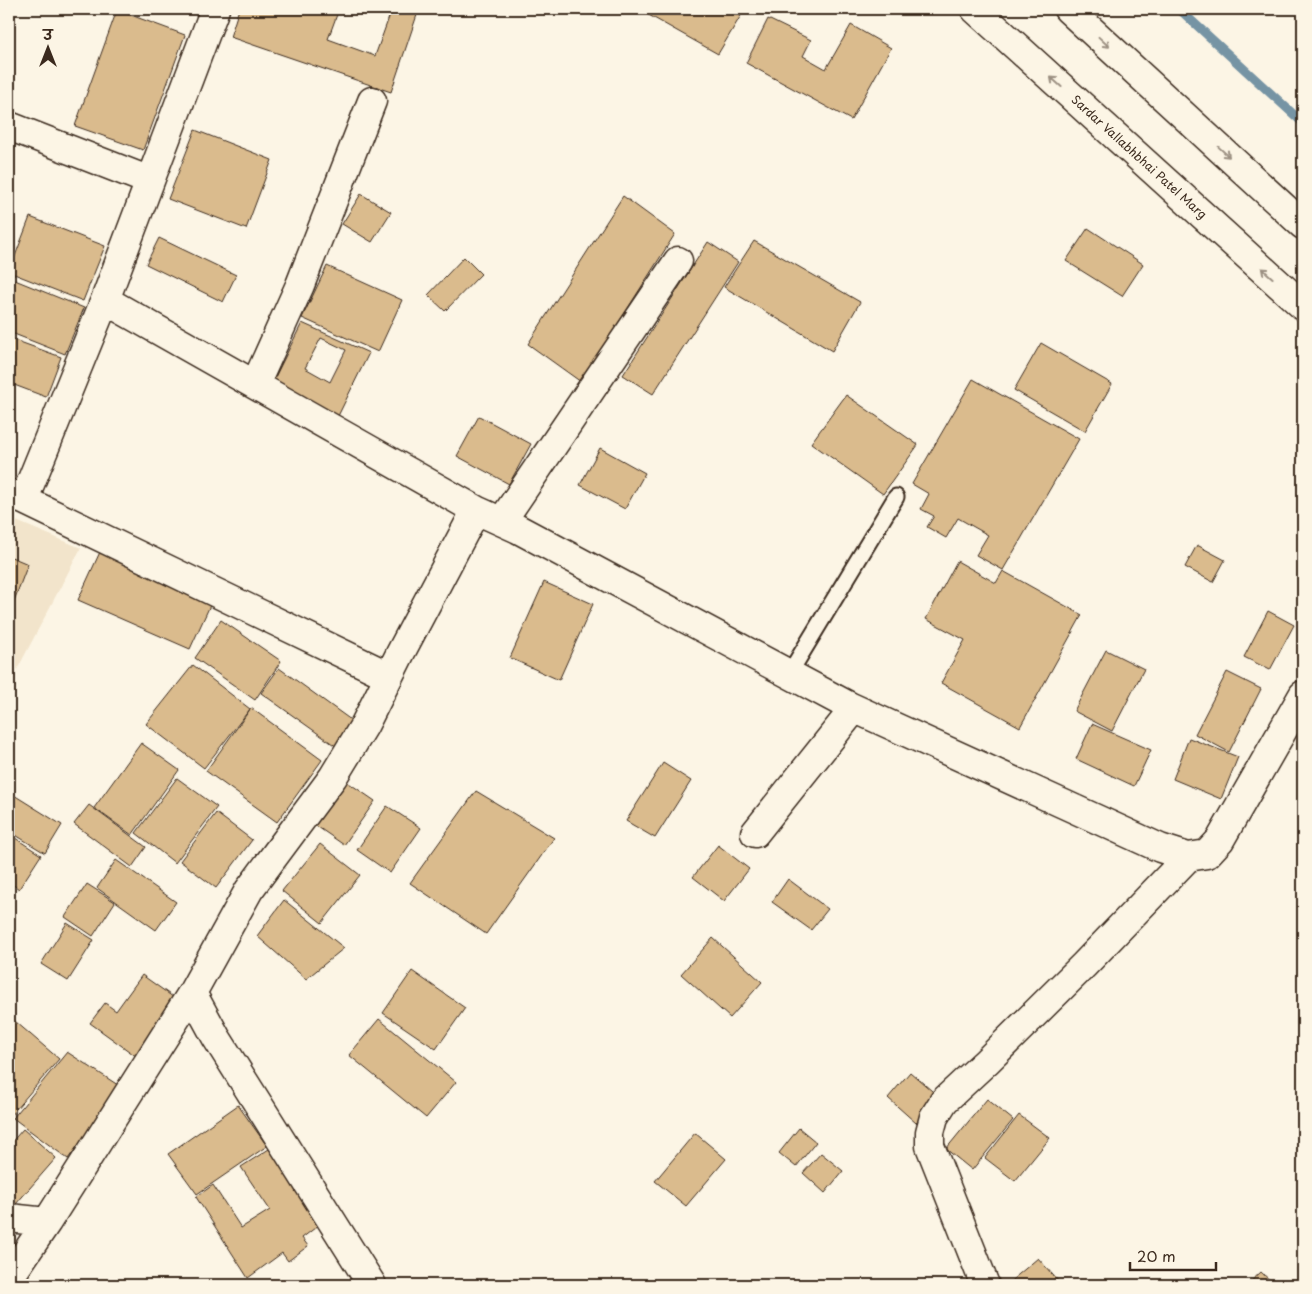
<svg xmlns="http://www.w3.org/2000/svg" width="1312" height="1294" font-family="'Playpen Sans','Playpen Sans Deva',sans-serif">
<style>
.built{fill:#f2e4cb}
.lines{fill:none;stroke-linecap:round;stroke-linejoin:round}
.stream{stroke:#7694a4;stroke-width:9}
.building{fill:#dabb8d;stroke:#3b2a1e;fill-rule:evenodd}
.service-casing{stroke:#3b2a1e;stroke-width:19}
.minor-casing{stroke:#3b2a1e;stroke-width:31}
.tertiary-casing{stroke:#3b2a1e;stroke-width:31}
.service{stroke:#fcf5e5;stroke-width:15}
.minor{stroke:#fcf5e5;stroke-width:28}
.tertiary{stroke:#fcf5e5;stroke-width:28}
.oneway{stroke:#9c9082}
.labels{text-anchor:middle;stroke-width:4;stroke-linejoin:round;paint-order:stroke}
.street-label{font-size:12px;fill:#3b2a1e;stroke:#fcf5e5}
</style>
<rect width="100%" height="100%" fill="#fcf5e5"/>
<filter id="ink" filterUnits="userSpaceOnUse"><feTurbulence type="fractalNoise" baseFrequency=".02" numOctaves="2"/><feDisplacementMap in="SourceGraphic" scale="10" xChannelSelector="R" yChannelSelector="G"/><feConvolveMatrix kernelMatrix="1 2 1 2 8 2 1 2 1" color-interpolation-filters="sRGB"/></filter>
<g filter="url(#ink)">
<path class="built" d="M9,518L81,548L9,685Z"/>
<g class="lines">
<path class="stream" d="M1179,9L1303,123"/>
</g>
<path class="building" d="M239,9H282L291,12L292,9H339L328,39L375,56L392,9H419L391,92L230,37Z
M638,9H736L743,12L718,54Z
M117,10L185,35L143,150L75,126Z
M768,19L811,40L803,56L826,69L851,25L891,48L851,120L746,63Z
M195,130L272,160L246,229L168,199Z
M361,194L391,212L372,242L342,224Z
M623,196L675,234L581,382L528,344Z
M30,217L105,246L83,301L9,272Z
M1088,228L1143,264L1122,296L1066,261Z
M159,238L236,275L223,302L146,264Z
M754,241L860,302L832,351L724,287Z
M708,242L738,262L653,394L623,375Z
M464,257L481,274L445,311L428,295Z
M327,266L402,300L378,352L302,318Z
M10,278L84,308L65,354L9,332Z
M302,323L369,353L338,416L272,383ZM321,338L346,350L330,382L305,368Z
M9,338L61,357L46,397L9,383Z
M1041,343L1112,384L1085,431L1014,390Z
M973,379L1079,439L1003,570L976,555L988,535L958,518L946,538L927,527L934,516L921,509L929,494L912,484Z
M846,395L918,445L883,494L811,443Z
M479,416L531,444L509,484L457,456Z
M600,448L645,473L625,509L580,485Z
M1197,545L1225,560L1213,582L1185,567Z
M100,552L212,601L190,649L78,600Z
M9,556L28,564L9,614Z
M957,561L996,583L1003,571L1082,615L1020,727L941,683L965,640L926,619Z
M544,582L593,604L559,680L510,658Z
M1268,611L1294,625L1270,670L1244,657Z
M221,620L281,661L255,700L195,658Z
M1106,650L1144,669L1112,731L1074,711Z
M193,665L250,709L204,768L146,724Z
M279,668L355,723L337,747L261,693Z
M1227,672L1261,689L1229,752L1195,734Z
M251,708L322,760L277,822L206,771Z
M1092,724L1151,750L1134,786L1076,759Z
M1189,738L1238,757L1221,799L1173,779Z
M141,743L179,770L132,835L94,808Z
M663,763L691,781L655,838L626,821Z
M177,778L217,807L175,863L136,833Z
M343,779L375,801L344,845L312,823Z
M476,791L554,838L486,934L410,883Z
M9,792L62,825L45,853L9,831Z
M89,805L146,847L132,867L74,824Z
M387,806L421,828L390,873L357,850Z
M216,813L252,840L216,888L180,861Z
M9,834L41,855L19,889L9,882Z
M320,844L360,875L322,923L282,891Z
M718,845L749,869L724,901L693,877Z
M116,860L176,902L156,930L97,888Z
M788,879L828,909L811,930L772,902Z
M87,884L115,902L93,936L65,917Z
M284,900L344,948L306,979L257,936Z
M67,923L94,940L68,981L41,964Z
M713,938L762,982L730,1018L681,974Z
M412,971L465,1008L436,1049L383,1013Z
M142,975L180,1002L140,1059L90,1023L105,1003L116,1011Z
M9,1016L59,1059L9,1117Z
M379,1019L456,1082L426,1118L349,1055Z
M67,1052L121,1087L68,1159L13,1118Z
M910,1072L939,1097L916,1123L888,1098Z
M987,1099L1013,1120L972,1170L946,1149Z
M238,1105L267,1146L197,1194L168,1154Z
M1019,1115L1050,1138L1015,1181L985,1158Z
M799,1128L816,1142L796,1167L779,1153Z
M23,1129L56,1158L9,1212V1145Z
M695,1133L726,1159L686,1206L655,1181Z
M269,1149L324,1221L302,1238L308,1246L288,1261L282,1253L248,1278L196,1197L213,1185L241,1228L270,1210L241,1167Z
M821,1153L843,1171L825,1193L803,1173Z
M1038,1258L1059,1282L1055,1285H1006Z
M1261,1272L1275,1285H1247Z"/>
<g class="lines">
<defs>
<path id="service" d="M789,674L896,497"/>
<path id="minor" d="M9,126L150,181
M105,300L215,9
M255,385L300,285L372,101
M9,493L389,676
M24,499L105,300L476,510
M502,521L678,261
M755,833L854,709
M9,1218L47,1222L192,993
M9,1278L47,1222
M372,1285L216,1037L192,993L249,890L333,777L364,726L401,652L476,510L518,529L849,706L1160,848L1188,857L1207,854L1220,840L1303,695
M985,1285L930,1146V1132L934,1117L944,1101L987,1061L1084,965L1188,857"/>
<g id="tertiary">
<path id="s1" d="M975,9L1303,306"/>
<path d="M1068,9L1303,225"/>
</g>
</defs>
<use href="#service" class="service-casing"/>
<use href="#minor" class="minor-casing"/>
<use href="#tertiary" class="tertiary-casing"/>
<use href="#service" class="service"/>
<use href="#minor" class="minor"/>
<use href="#tertiary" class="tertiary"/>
</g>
<defs><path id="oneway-shaft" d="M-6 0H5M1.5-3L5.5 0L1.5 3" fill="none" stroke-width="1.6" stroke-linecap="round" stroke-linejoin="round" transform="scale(1.25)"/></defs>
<g class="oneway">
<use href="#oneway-shaft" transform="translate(1104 42) rotate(43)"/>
<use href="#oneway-shaft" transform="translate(1056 82) rotate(-138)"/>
<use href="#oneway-shaft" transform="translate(1224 152) rotate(43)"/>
<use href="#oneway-shaft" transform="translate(1267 273) rotate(-138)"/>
</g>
</g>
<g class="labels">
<g class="street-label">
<text dy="4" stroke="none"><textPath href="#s1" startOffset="221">Sardar Vallabhbhai Patel Marg</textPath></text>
</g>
</g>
<rect width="1312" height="1294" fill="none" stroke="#fcf5e5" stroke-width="30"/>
<rect x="15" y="15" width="1282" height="1264" fill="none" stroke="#3b2a1e" stroke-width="2" filter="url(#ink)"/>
<g transform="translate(48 48)" stroke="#fcf5e5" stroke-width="4" paint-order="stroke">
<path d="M0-4L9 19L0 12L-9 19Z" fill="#3b2a1e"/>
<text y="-8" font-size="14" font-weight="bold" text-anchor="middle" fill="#3b2a1e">उ</text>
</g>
<path d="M1130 1262v8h86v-8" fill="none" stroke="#3b2a1e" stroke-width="2.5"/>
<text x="1137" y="1262" font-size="15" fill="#3b2a1e" stroke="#fcf5e5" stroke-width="4" paint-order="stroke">20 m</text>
</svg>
